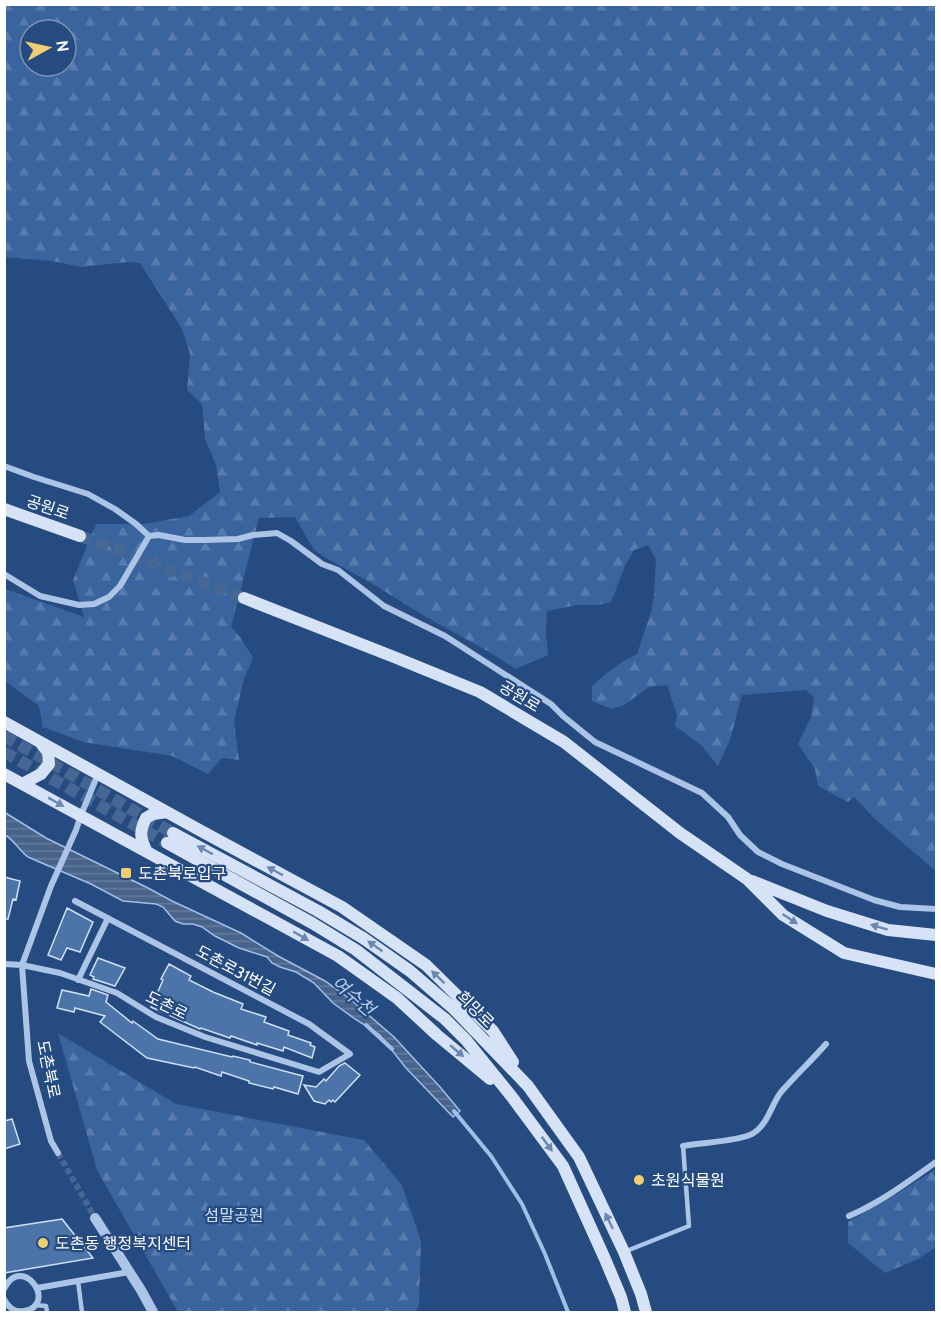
<svg xmlns="http://www.w3.org/2000/svg" width="941" height="1317" font-family="Cabin,'Noto Sans KR',sans-serif">
<style>
.forest{fill:url(#forest-firs);fill-rule:evenodd}
.water{fill:url(#water-rules);stroke:#a0bfe7;stroke-width:1.5}
.lines{fill:none;stroke-linecap:round;stroke-linejoin:round}
.stream{stroke:#a0bfe7;stroke-width:4}
.building{fill:#4d74a9;stroke:#cfe0f5;stroke-width:1.5}
.minor-tunnel{stroke:#466693;stroke-width:6;stroke-dasharray:6 3;stroke-linecap:butt}
.secondary-tunnel{stroke:#466693;stroke-width:12;stroke-dasharray:12 6;stroke-linecap:butt}
.service{stroke:#acc5e6;stroke-width:4.5}
.minor{stroke:#acc5e6;stroke-width:6}
.tertiary{stroke:#acc5e6;stroke-width:10}
.secondary{stroke:#d6e3f6;stroke-width:12}
.oneway{fill:#6c88af}
.poi-dot{fill:#f0ce71;stroke:#254b80;stroke-width:2}
.labels{text-anchor:middle;stroke-width:4.5;stroke-linejoin:round;paint-order:stroke}
.street-label{font-size:16px;fill:#fff;stroke:#254b80}
.poi-label{font-size:16px;fill:#fff;stroke:#254b80;text-anchor:start}
.park-label{font-size:16px;fill:#cfe0f5;stroke:#254b80}
.water-label{font-size:18px;font-style:italic;fill:#b7cfee;stroke:#254b80}
</style>
<defs>
<pattern id="forest-firs" width="22" height="20" patternUnits="userSpaceOnUse" patternTransform="scale(1.5)"><rect width="22" height="20" fill="#3a649e"/><path d="M5 1l3.5 6h-7zM16 11l3.5 6h-7z" fill="#587bad"/></pattern>
<pattern id="water-rules" width="6" height="5" patternUnits="userSpaceOnUse" patternTransform="scale(1.5)"><rect width="6" height="5" fill="#49648b"/><path d="M0 2.5h6" fill="none" stroke="#647b9c"/></pattern>
</defs>
<rect width="100%" height="100%" fill="#254b80"/>
<path class="forest" d="M4,5H936V871L877,821L854,797L848,802L818,786L815,769L798,744L811,717L814,697L806,690L742,695L730,740L718,766L701,745L675,726L677,715L667,685L649,687L624,705L612,709L592,701V686C606,673 620,662 637,654L651,612L654,595L656,560L648,545L634,550L625,566L611,602L597,605H577L547,611L546,632L548,655L516,669L491,653L426,617L368,581L331,561L314,550L295,517L259,518L231,627L240,637L253,658L244,679L234,721L239,760L222,758L208,774L172,756L83,742L43,727L39,706L5,681V589L84,617L73,580L96,524H144L189,516L220,492L216,465L205,439L202,404L187,390L190,354L182,329L140,263L128,262L81,267L52,261L5,257ZM30,30H66V66H30Z
M58,1033L176,1104L364,1140L402,1185L421,1241L419,1305L416,1312H178L97,1170Z
M936,1169V1247L918,1259L885,1273L848,1243V1222L900,1192Z"/>
<path class="water" d="M4,812L46,838L148,888L172,901L241,933L278,956L325,981L350,999L394,1037L440,1087L460,1111L453,1117L406,1068L380,1035L355,1019L333,1003L314,983L296,972L280,967L272,963L267,957L239,948L215,936L202,927L193,924H183L175,921L163,907L156,904L123,901L91,884L28,857C19,850 14,840 5,835Z"/>
<g class="lines">
<path class="stream" d="M366,1025L392,1049
M454,1111L491,1156L522,1204L545,1254L568,1312"/>
</g>
<path class="building" d="M4,877L20,881L16,900L13,899L8,919H4Z
M67,908L93,922L80,952L67,948L61,960L48,955Z
M98,958L125,968L115,986L93,979L94,977L90,975Z
M169,964L191,976L189,980L213,992L243,1004L241,1009L266,1017L264,1022L289,1031L288,1035L311,1043L310,1045L315,1047L312,1058L284,1047L283,1051L257,1043V1045L231,1036L230,1038L201,1028L200,1029L151,1007L163,980L161,979Z
M91,989L108,995L106,1002L132,1023L133,1021L158,1039L232,1057L233,1056L250,1060V1062L303,1076L298,1094L274,1087L273,1089L249,1083V1081L222,1072L221,1076L195,1067L194,1068L147,1058L100,1022L105,1016L75,1008L74,1012L57,1008L62,990L89,996Z
M345,1063L360,1075L335,1102L333,1100L331,1102L329,1100L325,1104L314,1101L304,1085L316,1087L324,1079L326,1081L339,1066Z
M12,1119L20,1144L4,1149V1121Z
M62,1219L93,1258L4,1273V1228Z"/>
<g class="lines">
<path class="minor-tunnel" d="M58,1153L95,1218"/>
<path class="secondary-tunnel" d="M80,536L244,598
M4,736L173,833
M4,752L167,843"/>
<path class="service" d="M624,1252L689,1226L683,1146
M78,1281L82,1312
M35,1305L46,1306L47,1312"/>
<path class="minor" d="M4,466L34,477L88,494L115,509L136,524L149,536L120,586L109,597L94,604L79,605L40,596L4,574
M149,536L159,535L185,540H204L238,539L253,535L277,533L291,541L322,564L338,570L384,606L445,636L551,704L563,716L595,742L702,793L728,817L740,835L758,852L782,864L874,900L900,907L936,909
M4,964L22,965L60,973L117,993L156,1017L205,1037L319,1072L350,1054L309,1024L75,901
M78,980L108,918
M683,1146C699,1143 740,1141 752,1134C768,1125 771,1105 781,1092C796,1075 812,1060 826,1044
M58,1153L51,1141L29,1061L22,965L51,886L76,830L81,815L98,774
M849,1216C881,1202 908,1182 936,1162
M37,1288L129,1272
M4,1289C22,1252 59,1305 24,1311C14,1313 8,1307 4,1299"/>
<path class="tertiary" d="M95,1218L141,1290L153,1312"/>
<path class="secondary" d="M4,509L80,536
M244,598L394,657L480,692L564,742L680,833L747,879L783,915L844,953L936,974
M4,722L203,832L342,907L426,965L493,1031L513,1062
M4,774L338,956L397,998L437,1035L490,1079
M22,784L41,774L49,764L48,752L40,742
M173,833L318,911L363,938L410,971L454,1009L528,1086L579,1157L624,1252L641,1294L646,1312
M167,843L312,923L356,950L445,1019L466,1040L512,1097L563,1166L605,1259L621,1297L625,1312
M147,852C140,838 139,832 146,818L153,814L167,812
M752,881L827,911L888,930L936,935"/>
</g>
<defs><path id="oneway-solid" d="M-6-.8H1V-3.2L6.5 0L1 3.2V.8H-6Z" transform="scale(1.5)"/></defs>
<g class="oneway">
<use href="#oneway-solid" transform="translate(56 802) rotate(29)"/>
<use href="#oneway-solid" transform="translate(205 850) rotate(-152)"/>
<use href="#oneway-solid" transform="translate(275 871) rotate(-152)"/>
<use href="#oneway-solid" transform="translate(790 919) rotate(33)"/>
<use href="#oneway-solid" transform="translate(879 927) rotate(-163)"/>
<use href="#oneway-solid" transform="translate(301 936) rotate(30)"/>
<use href="#oneway-solid" transform="translate(375 946) rotate(-145)"/>
<use href="#oneway-solid" transform="translate(438 977) rotate(-136)"/>
<use href="#oneway-solid" transform="translate(457 1051) rotate(40)"/>
<use href="#oneway-solid" transform="translate(547 1144) rotate(54)"/>
<use href="#oneway-solid" transform="translate(609 1221) rotate(-116)"/>
</g>
<g class="poi-dot">
<rect x="120" y="867" width="12" height="12" rx="3"/>
<circle cx="639" cy="1180" r="6"/>
<circle cx="43" cy="1243" r="6"/>
</g>
<g class="labels">
<g class="street-label">
<text transform="translate(48 507) rotate(19)" y="6">공원로</text>
<text transform="translate(520 696) rotate(31)" y="6">공원로</text>
<text transform="translate(236 970) rotate(28)" y="6">도촌로31번길</text>
<text transform="translate(167 1005) rotate(26)" y="6">도촌로</text>
<text transform="translate(476 1009) rotate(45)" y="6">희망로</text>
<text transform="translate(49 1069) rotate(78)" y="6">도촌북로</text>
</g>
<g class="poi-label">
<text x="138" y="879">도촌북로입구</text>
<text x="651" y="1186">초원식물원</text>
<text x="55" y="1249">도촌동 행정복지센터</text>
</g>
<g class="park-label">
<text x="234" y="1221">섬말공원</text>
</g>
<g class="water-label">
<text transform="translate(353 996) rotate(41)" y="6">여수천</text>
</g>
</g>
<rect width="941" height="1317" fill="none" stroke="#ffffff" stroke-width="12"/>
<g transform="translate(48 48) rotate(82)"><circle r="28" fill="#254b80" stroke="#7c93b3" stroke-width="1.5"/>
<path d="M0-4.5L10 22L0 15L-10 22Z" fill="#f0ce71"/>
<text y="-9" font-size="16" font-weight="bold" text-anchor="middle" fill="#ffffff">N</text>
</g>
</svg>
